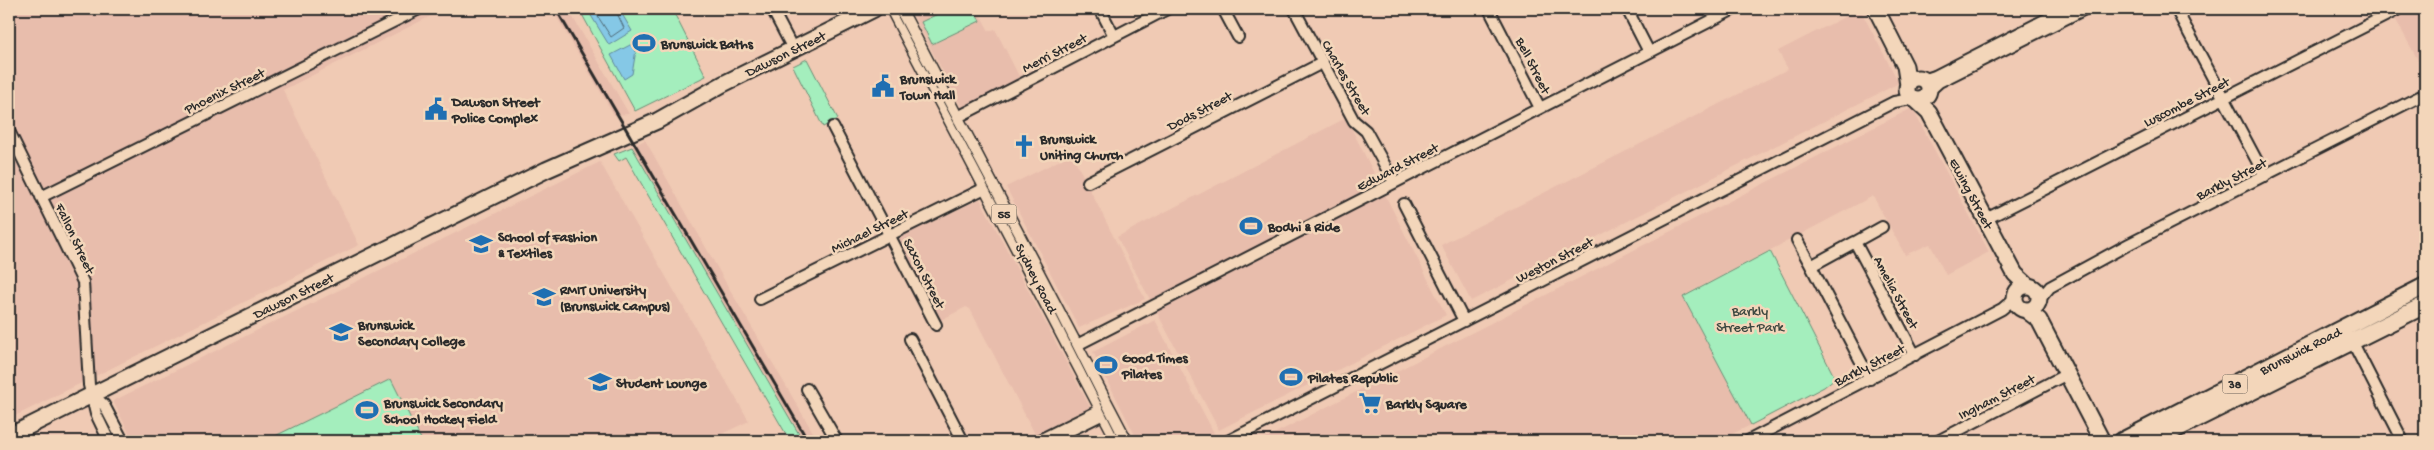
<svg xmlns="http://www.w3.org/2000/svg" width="2434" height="450" font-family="'Gochi Hand',sans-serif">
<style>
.built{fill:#e8bdac}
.green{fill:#a4eebd;stroke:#688c74}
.water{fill:#85c8e6;stroke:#61899b}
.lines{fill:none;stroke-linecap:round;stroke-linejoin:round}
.shore{stroke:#4f6a76;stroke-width:1}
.street-casing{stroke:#2b2b2b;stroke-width:14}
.secondary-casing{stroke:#2b2b2b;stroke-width:19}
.primary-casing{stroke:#2b2b2b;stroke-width:20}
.highway-casing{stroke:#2b2b2b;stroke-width:22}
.street{stroke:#f3d6ba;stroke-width:10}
.secondary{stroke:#f3d6ba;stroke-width:15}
.primary{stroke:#f3d6ba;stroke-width:16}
.highway{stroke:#f3d6ba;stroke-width:19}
.tram{stroke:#2b2b2b;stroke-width:1}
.rail{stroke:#2b2b2b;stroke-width:3}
.labels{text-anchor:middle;stroke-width:5;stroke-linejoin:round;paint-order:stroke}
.shield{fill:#f3d6ba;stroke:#675e56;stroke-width:1}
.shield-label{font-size:12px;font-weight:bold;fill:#2b2b2b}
.poi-label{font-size:14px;font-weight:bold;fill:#2b2b2b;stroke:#f3d6ba;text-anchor:start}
.street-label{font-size:14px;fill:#2b2b2b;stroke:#f3d6ba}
.park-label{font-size:14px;fill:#3d4841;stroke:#f3d6ba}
</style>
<rect width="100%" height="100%" fill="#f0cab4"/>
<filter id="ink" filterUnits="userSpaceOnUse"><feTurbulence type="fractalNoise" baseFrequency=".02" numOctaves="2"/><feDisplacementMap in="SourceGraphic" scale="10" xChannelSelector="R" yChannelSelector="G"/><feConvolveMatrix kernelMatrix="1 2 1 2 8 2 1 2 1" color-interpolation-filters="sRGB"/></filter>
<g filter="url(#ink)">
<path class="built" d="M9,9H445L283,90L359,245L9,419Z
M552,9H568L629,114L614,115Z
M910,9H977L989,31L995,29L1020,78L962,108Z
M1860,9L1899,83L1471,301L1441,245L1788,69L1778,51Z
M2390,9H2425V73Z
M1912,108L1989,252L1946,275L1930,244L1905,255L1873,196L1683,296L1751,425L1717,441H1260Z
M1346,118L1446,315L1219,430L1117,237Z
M645,140L722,276L818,441H803L690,248L632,147Z
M1072,154L1145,299L1079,328L1006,187Z
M600,162L749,421L707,441H133L113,401Z
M980,199L1090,407L1035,434L970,309L966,307L941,320L897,239Z
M1155,320L1214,433L1198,441H1138L1093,352Z"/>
<path class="green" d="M579,9H672L706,76L635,111Z
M948,9H974L980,21L932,44L921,22Z
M807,59L838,119L823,127L793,66Z
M632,147L803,441H790L626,157L619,161L614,154Z
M1770,251L1835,378L1824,387L1751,425L1683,297Z
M391,379L422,441H265Z"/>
<path class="water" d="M587,9H619L632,31L609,45Z
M632,44L636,50L632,74L624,79L611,55Z"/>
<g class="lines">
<path class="shore" d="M593,9L611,37L624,28L615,9"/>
<defs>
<path id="street" d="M772,9L793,49
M1100,9L1114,36
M1223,9L1238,37
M1294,9L1354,121L1366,131L1394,182
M1489,9L1540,108
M1627,9L1649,52
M2176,9L2265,176
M1923,80L1935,76L2066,9
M1929,91L1939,82L2085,9
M954,119L1167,9
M833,127L936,325
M9,131L83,282L89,385L96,414L109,441
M1088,182L1322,63
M41,197L419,9
M1404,204L1464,321
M1986,219L2399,9
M1797,240L1811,266
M1855,242L1882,227
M760,299L989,186
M2039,300L2050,287L2129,244L2425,94
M910,339L963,441
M2352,341L2403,441
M1073,347L1734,9
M1870,379L1811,266L1855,242L1915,355
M807,389L837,441
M92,394L104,405L123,441
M1228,441L1894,102L1912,99
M1748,441L2002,309L2016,297
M1938,441L2067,374"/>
<path id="secondary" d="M1876,9L1905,66L1908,85
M1907 89a11 11 0 1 1 22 0a11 11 0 1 1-22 0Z
M1916,100L1929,112L2015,274L2028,286
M2015 298a12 12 0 1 1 24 0a12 12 0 1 1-24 0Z
M2026,310L2039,320L2102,441
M9,436L546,170L657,121L723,84L874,9
M1043,441L1106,410"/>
<path id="primary" d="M2122,441L2425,286
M2152,441L2425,305"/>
<path id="highway" d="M896,9L1122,441"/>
</defs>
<use href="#street" class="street-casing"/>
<use href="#secondary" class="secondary-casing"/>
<use href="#primary" class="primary-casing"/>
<use href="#highway" class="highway-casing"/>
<use href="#street" class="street"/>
<use href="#secondary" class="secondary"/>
<use href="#primary" class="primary"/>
<use href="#highway" class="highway"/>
<path class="tram" d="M894,9L1055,312L1120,441"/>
<path class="rail" d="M556,9L808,441"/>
</g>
</g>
<defs>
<symbol id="stadium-bare" viewBox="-9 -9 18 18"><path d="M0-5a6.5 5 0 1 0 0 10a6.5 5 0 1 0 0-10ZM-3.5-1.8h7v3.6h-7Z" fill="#1f6fb2" stroke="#f3d6ba" stroke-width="2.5" paint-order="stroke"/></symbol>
<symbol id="civic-bare" viewBox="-9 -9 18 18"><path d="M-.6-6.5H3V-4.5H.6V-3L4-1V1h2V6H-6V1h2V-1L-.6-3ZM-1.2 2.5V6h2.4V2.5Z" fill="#1f6fb2" stroke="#f3d6ba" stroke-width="2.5" paint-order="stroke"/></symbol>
<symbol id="church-bare" viewBox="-9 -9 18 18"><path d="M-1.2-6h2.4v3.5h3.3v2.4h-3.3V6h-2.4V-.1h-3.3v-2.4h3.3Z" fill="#1f6fb2" stroke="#f3d6ba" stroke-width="2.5" paint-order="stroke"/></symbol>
<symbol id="university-bare" viewBox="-9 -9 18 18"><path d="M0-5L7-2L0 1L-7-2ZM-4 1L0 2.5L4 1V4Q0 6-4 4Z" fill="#1f6fb2" stroke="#f3d6ba" stroke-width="2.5" paint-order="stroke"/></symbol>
<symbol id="school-bare" viewBox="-9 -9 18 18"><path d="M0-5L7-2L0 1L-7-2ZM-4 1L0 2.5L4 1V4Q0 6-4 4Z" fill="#1f6fb2" stroke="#f3d6ba" stroke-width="2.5" paint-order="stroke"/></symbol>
<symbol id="supermarket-bare" viewBox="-9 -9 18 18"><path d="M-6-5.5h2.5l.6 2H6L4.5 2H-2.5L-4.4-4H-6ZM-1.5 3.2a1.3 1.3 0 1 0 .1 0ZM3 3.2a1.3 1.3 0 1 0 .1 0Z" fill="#1f6fb2" stroke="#f3d6ba" stroke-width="2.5" paint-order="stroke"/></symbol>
</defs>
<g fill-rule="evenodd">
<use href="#stadium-bare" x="628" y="27" width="32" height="32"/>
<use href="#civic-bare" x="867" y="70" width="32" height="32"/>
<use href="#civic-bare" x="420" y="93" width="32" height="32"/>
<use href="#church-bare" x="1008" y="130" width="32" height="32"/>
<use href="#stadium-bare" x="1235" y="210" width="32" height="32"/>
<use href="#university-bare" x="465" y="228" width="32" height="32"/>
<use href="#university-bare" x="528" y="281" width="32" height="32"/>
<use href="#school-bare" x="325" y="316" width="32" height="32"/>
<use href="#stadium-bare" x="1090" y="349" width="32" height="32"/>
<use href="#stadium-bare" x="1275" y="361" width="32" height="32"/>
<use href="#university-bare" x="584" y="366" width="32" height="32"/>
<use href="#supermarket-bare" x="1354" y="387" width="32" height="32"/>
<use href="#stadium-bare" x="351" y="394" width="32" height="32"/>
</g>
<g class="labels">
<g class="shield">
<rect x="991.5" y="204.5" width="25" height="19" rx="4"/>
<rect x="2222.5" y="374.5" width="25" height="19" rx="4"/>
</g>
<g class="shield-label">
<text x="1004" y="218">55</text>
<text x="2235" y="388">38</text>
</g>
<g class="poi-label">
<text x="661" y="48">Brunswick Baths</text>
<text x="900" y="83">Brunswick<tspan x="900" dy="16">Town Hall</tspan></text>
<text x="452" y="106">Dawson Street<tspan x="452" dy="16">Police Complex</tspan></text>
<text x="1040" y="143">Brunswick<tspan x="1040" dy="16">Uniting Church</tspan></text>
<text x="1268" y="231">Bodhi &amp; Ride</text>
<text x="498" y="241">School of Fashion<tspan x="498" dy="16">&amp; Textiles</tspan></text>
<text x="560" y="294">RMIT University<tspan x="560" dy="16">(Brunswick Campus)</tspan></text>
<text x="358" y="329">Brunswick<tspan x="358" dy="16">Secondary College</tspan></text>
<text x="1122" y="362">Good Times<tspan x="1122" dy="16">Pilates</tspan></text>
<text x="1308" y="382">Pilates Republic</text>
<text x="616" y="387">Student Lounge</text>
<text x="384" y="407">Brunswick Secondary<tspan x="384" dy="16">School Hockey Field</tspan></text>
<text x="1386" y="408">Barkly Square</text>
</g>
<g class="street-label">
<text transform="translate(1054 52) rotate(-27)" y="5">Merri Street</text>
<text transform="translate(785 53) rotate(-26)" y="5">Dawson Street</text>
<text transform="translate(1534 65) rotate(63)" y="5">Bell Street</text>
<text transform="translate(1347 77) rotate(60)" y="5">Charles Street</text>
<text transform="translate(224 90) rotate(-26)" y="5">Phoenix Street</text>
<text transform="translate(2186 101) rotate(-27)" y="5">Luscombe Street</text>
<text transform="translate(1199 110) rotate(-27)" y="5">Dods Street</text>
<text transform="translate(1397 166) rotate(-27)" y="5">Edward Street</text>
<text transform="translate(2231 178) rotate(-27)" y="5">Barkly Street</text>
<text transform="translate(1972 193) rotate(62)" y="5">Ewing Street</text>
<text transform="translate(869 230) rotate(-26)" y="5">Michael Street</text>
<text transform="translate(76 238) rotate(65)" y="5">Fallon Street</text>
<text transform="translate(1554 259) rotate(-27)" y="5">Weston Street</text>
<text transform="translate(925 273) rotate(63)" y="5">Saxon Street</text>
<text transform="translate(1037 278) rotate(63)" y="5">Sydney Road</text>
<text transform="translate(1897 292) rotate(62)" y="5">Amelia Street</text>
<text transform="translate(293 295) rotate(-26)" y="5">Dawson Street</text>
<text transform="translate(2300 350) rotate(-27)" y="5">Brunswick Road</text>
<text transform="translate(1869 364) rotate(-27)" y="5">Barkly Street</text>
<text transform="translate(1996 396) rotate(-27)" y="5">Ingham Street</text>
</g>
<g class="park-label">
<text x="1750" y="315">Barkly<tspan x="1750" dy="16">Street Park</tspan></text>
</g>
</g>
<rect width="2434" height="450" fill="none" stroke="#f3d6ba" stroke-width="30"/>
<rect x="15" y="15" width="2404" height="420" fill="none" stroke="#2b2b2b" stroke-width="2" filter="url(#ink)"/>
</svg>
